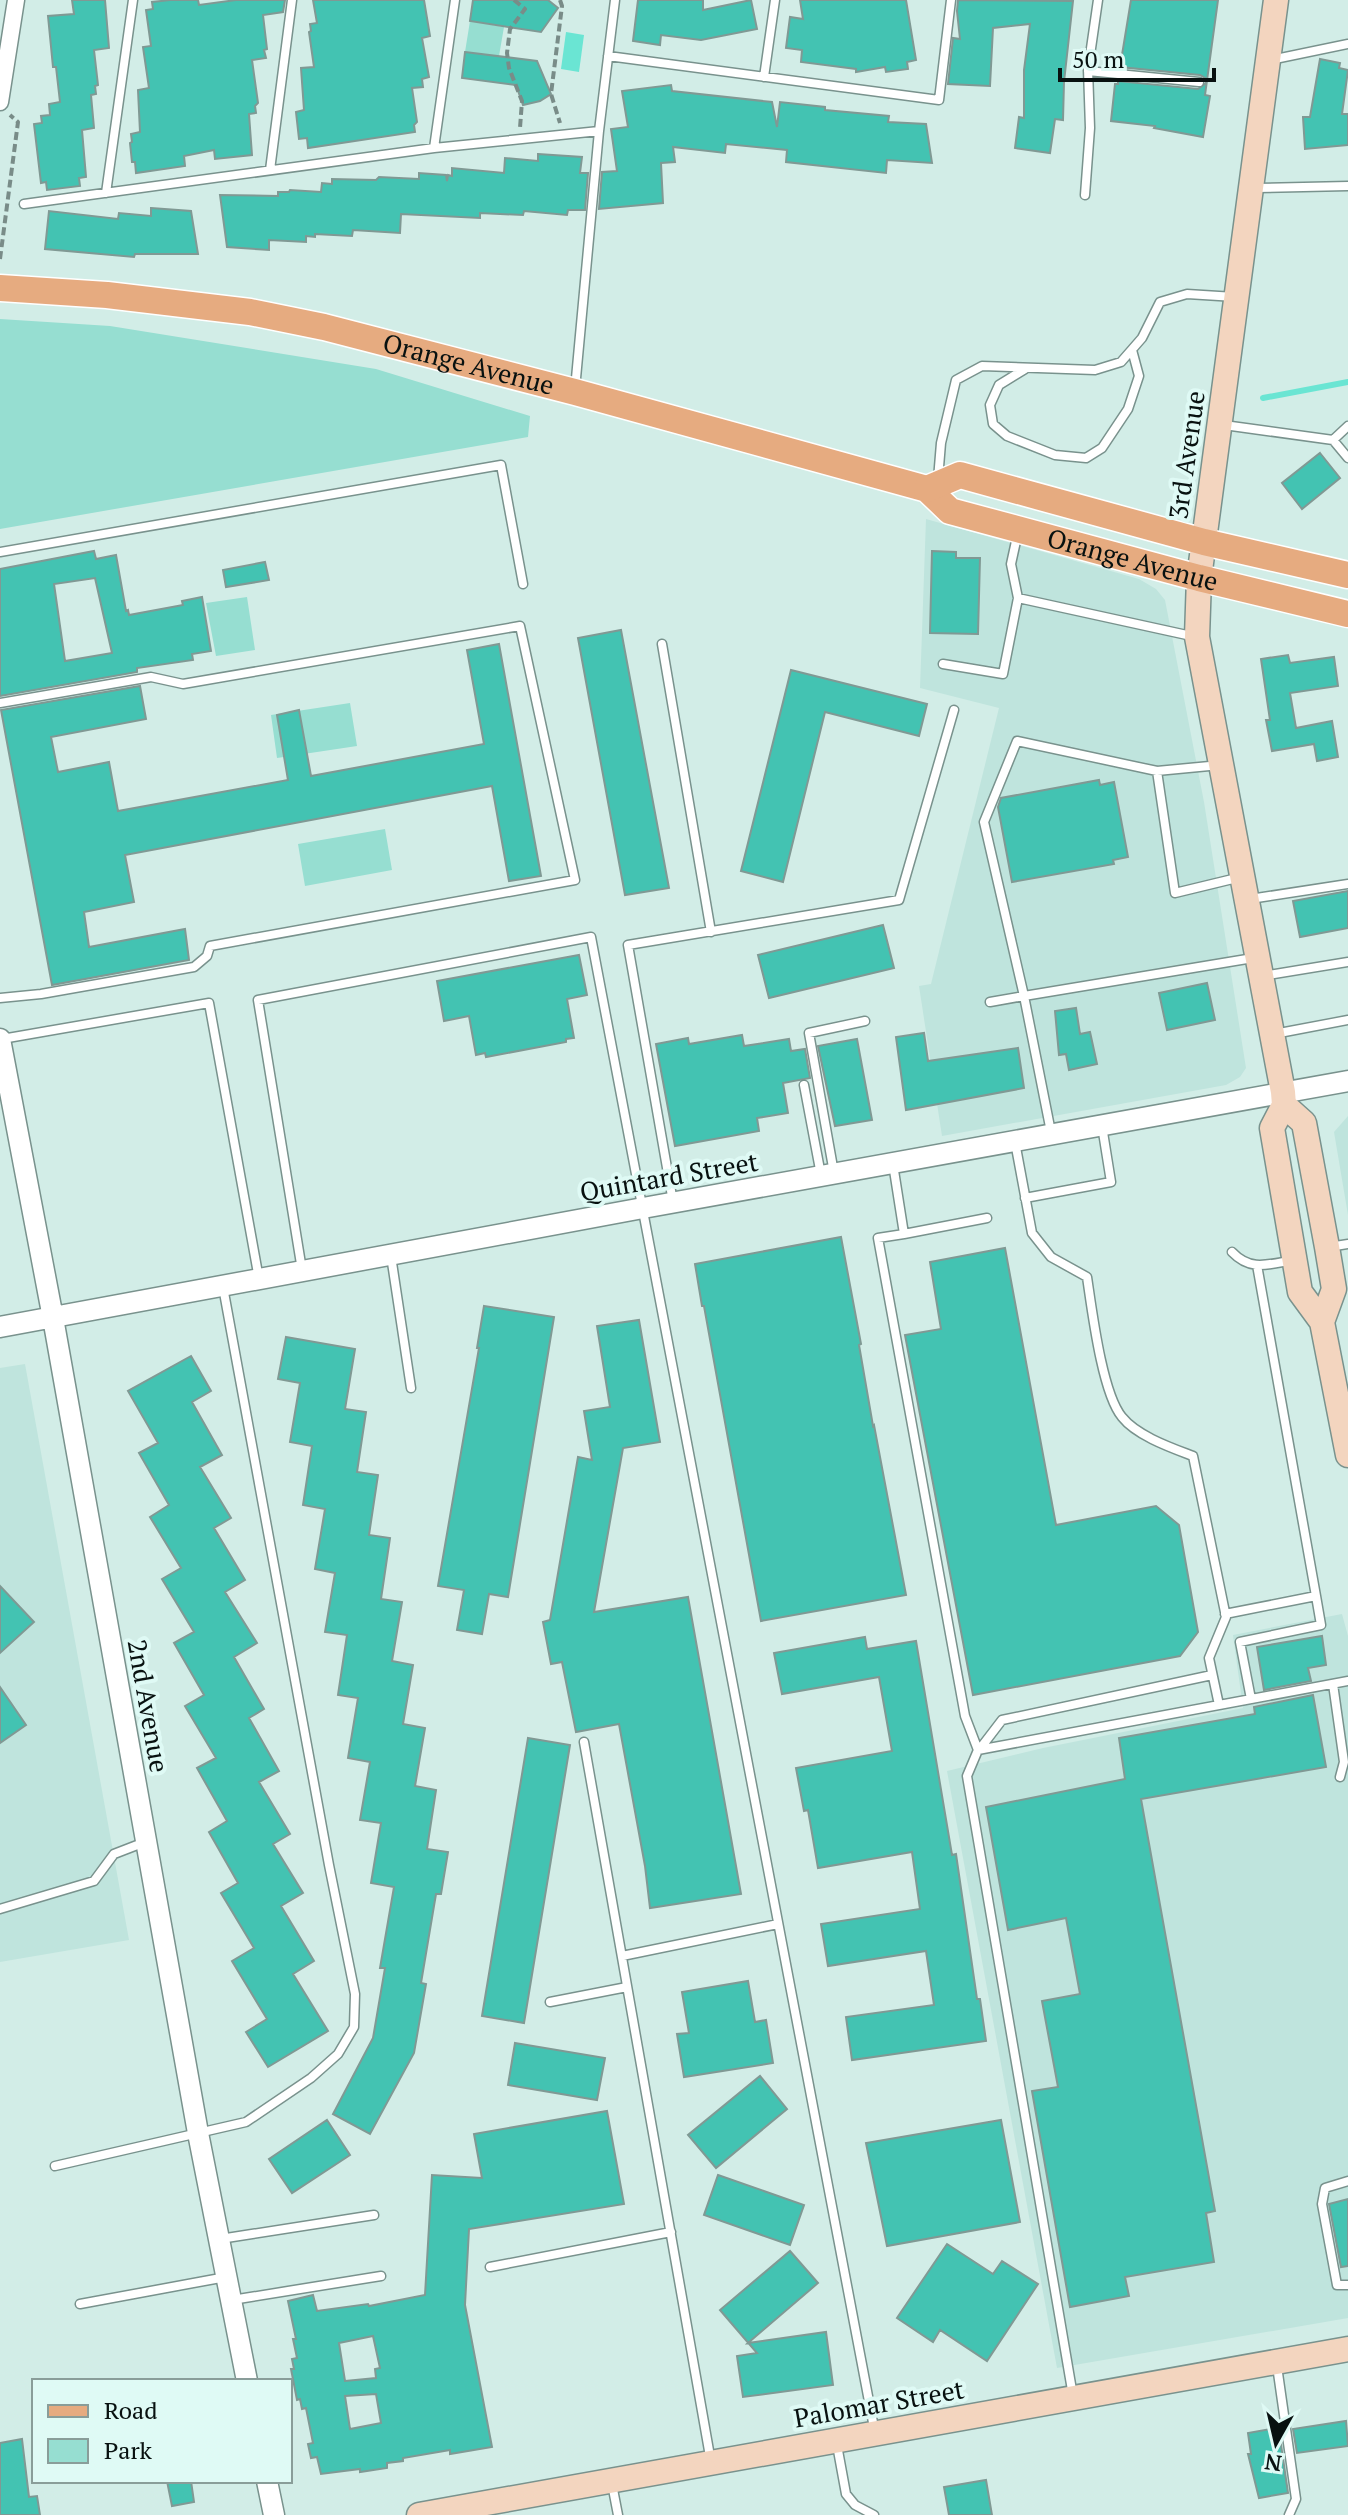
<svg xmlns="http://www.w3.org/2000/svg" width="1348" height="2515" font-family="'PT Serif',serif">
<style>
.built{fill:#bfe4dd}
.green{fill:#96ded1}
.water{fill:#6ae5d3}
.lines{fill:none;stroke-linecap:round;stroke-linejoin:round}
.stream{stroke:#6ae5d3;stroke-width:6}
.building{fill:#43c3b2;stroke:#809994;stroke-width:2;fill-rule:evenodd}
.service-casing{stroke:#79928d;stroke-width:11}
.minor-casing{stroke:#79928d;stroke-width:19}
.tertiary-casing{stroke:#79928d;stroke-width:23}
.secondary-casing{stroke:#79928d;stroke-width:27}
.primary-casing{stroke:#fff;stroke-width:29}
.path{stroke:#798c88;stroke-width:4;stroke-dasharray:8 4;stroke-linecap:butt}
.service{stroke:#fff;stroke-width:8}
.minor{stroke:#fff;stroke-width:16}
.tertiary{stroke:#fff;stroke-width:20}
.secondary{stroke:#f3d5bf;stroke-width:24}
.primary{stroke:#e6ab80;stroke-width:26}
.labels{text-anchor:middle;stroke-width:8;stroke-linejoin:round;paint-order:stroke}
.street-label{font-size:26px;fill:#081110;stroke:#dffaf5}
</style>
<rect width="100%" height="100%" fill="#d2ede7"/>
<path class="built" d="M926,519L1139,579L1156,589L1165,600L1204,802L1246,1068L1240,1077L1226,1085L942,1136L919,986L931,984L999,708L920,688Z
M1348,1116V1215L1334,1132Z
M25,1364L129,1940L0,1962V1368Z
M1342,1614L1348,1636V2318L1057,2368L947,1771L1043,1748L1243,1708L1233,1635Z"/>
<path class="green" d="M470,21L504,27L499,56L465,52Z
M0,319L110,326L376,369L530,416L528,437L0,529Z
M247,597L255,650L216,656L206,603Z
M350,703L357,746L277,758L271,715Z
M385,829L392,870L305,886L298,844Z"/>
<path class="water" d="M566,32L584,35L579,72L561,69Z"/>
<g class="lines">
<path class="stream" d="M1263,398L1348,382"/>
</g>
<path class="building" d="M72,0H105L109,48L94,50L98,85L95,86L96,94L91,95L94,128L82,130L86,177L79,178L80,186L47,190L46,182L41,183L34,124L42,123L41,116L50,115L49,104L60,102L56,67H53L48,16L74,14Z
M170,0H198L199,5L236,0H285L283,12L263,15L267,49L264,50L266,58L252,60L258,103L255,106L256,113L249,114L252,155L215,159L214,150L184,156L185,166L136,173L135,162H132L130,143L132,142L131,134L140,132L138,90L149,88L143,47L151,46L146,10L153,9L152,2Z
M313,0H424L430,36L422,38L429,77L422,79L423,87L412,88L417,122L414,125L415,132L308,148L307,138L299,139L296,112L304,110L301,68L314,67L309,32L311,31L310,24L317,23Z
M473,0H548L558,8L541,32L470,21Z
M638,0H703V10L751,0L757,29L701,40L661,35L660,45L633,41Z
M800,0H906L916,60L907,62L908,69L886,72L885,67L856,72V69L801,62L802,50L786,48L790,17L803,19Z
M958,0L1073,1L1064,82L1063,120L1055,119L1050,153L1015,148L1019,117L1024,118V70L1030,24L993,28L990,86L948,84L953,38L960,39L957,11Z
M1131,0H1218L1205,95L1210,96L1203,137L1154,128L1155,126L1111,121L1115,84H1118V81L1198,89L1206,83L1205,78L1200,75L1120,67Z
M465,52L537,61L551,94L540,101L523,105L516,85L462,78Z
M1320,59L1340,63L1339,68L1348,70L1342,114H1348V145L1305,149L1303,117H1310Z
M671,85L672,91L772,102L777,127L780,102L825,107V110L889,116L888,122L926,124L932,163L887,160L886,173L786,162L787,150L726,144L725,153L673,147L675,162L661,163L663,203L599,209L602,172L617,171L611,129L628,127L622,91Z
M538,154L582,157L580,173H588L585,210H568L567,215L524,211L523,215L480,213V218L401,214L400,233L353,230L352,236L315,234V237L306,236V242L269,240V250L227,247L220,195L278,196V192H289L290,190L321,192L322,183L332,184V179L376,180L379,177L419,179V173L446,175L447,181L448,175L452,176V168L504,173L505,158L538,161Z
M151,208L191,211L198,254H135L134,257L45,249L49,211L118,219L119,213L151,216Z
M1320,453L1340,478L1302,509L1282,483Z
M94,551L96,559L116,555L126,611L128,610L129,615L183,605L182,601L202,597L211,651L192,654L193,660L137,668V672L0,696V569ZM95,578L112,653L65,661L54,584Z
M932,551L956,552V558H980L978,634L930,633Z
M265,562L269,580L226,587L223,570Z
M621,630L669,888L625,895L578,638Z
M499,644L541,876L509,881L492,786L125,855L134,902L84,912L89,947L185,929L189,960L52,985L1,710L140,686L146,719L51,737L58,772L109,762L118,811L288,780L277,715L299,710L311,776L484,744L467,650Z
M1288,655L1290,663L1334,657L1338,686L1290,693L1296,728L1332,721L1338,757L1317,761L1314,744L1272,751L1266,720H1270L1261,659Z
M791,670L927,704L919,736L825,712L783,882L741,871Z
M1099,780L1100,785L1114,782L1128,857L1113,860L1114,864L1012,882L998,807L1001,798Z
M1348,891V928L1300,937L1293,901Z
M883,925L894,968L769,998L758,955Z
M579,955L587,995L567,999L574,1038L566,1039V1042L486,1057L485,1053L476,1055L469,1016L444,1021L437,981Z
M1207,983L1215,1020L1167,1030L1159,993Z
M1076,1008L1080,1034L1090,1032L1097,1064L1069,1070L1066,1054L1059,1055L1055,1011Z
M924,1033L928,1061L1018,1048L1024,1088L906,1110L896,1037Z
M742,1035L744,1046L789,1039L791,1051L805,1049L810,1078L783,1083L788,1113L757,1118L759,1131L675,1146L656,1044L688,1038L689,1044Z
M857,1039L872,1120L835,1126L818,1046Z
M841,1237L861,1344L859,1345L873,1426L874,1425L906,1595L761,1621L704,1306H702L695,1264Z
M1005,1248L1056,1525L1156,1506L1179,1525L1198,1632L1180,1656L973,1695L905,1335L941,1329L930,1262Z
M484,1306L554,1317L508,1597L489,1594L482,1634L457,1630L464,1590L438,1586L479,1348H477Z
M639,1320L660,1442L623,1448L594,1612L688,1597L741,1894L650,1908L645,1866L619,1724L576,1732L562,1662L551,1664L543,1622L550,1620L578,1457L592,1460L584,1411L610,1407L597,1326Z
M286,1337L355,1349L345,1409L366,1412L357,1472L378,1475L369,1535L390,1538L381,1599L402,1602L392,1661L413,1665L403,1724L425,1728L415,1786L436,1790L427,1849L448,1852L441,1894H436L421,1983L426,1984L414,2053L370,2134L333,2114L373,2038L385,1968H380L394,1887L371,1883L381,1823L360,1820L370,1762L348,1758L358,1698L338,1695L347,1635L325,1632L335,1573L315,1569L325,1509L303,1505L312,1446L290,1442L300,1383L278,1379Z
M191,1356L211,1391L192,1402L222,1455L200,1467L231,1518L214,1528L245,1580L225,1592L257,1643L234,1657L264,1709L249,1718L279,1771L259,1782L290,1834L273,1844L303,1893L281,1906L314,1961L293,1974L328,2031L268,2067L246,2032L267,2019L232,1961L254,1948L221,1893L238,1883L209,1832L227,1821L197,1768L216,1758L185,1706L204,1695L174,1643L194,1632L162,1579L181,1568L150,1517L169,1505L139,1453L158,1443L128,1391Z
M0,1586L34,1622L0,1653Z
M1322,1636L1326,1665L1308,1668L1311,1681L1264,1690L1257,1647Z
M865,1637L867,1649L916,1641L952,1855L956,1854L977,1999H980L986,2041L852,2060L846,2017L934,2005L926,1951L828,1966L821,1924L920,1909L912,1852L818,1868L808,1810L804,1811L796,1768L892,1751L879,1677L782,1694L774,1653Z
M0,1687L26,1725L0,1743Z
M1313,1695L1326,1767L1141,1799L1215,2211L1206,2213L1214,2262L1125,2277L1129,2296L1070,2307L1032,2091L1058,2087L1042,2001L1080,1994L1066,1918L1008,1930L986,1807L1125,1779L1119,1738L1255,1714L1254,1707Z
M528,1738L570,1745L524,2023L482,2016Z
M748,1981L755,2022L766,2020L773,2063L684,2077L677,2034L689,2033L682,1992Z
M515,2043L605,2058L597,2100L508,2085Z
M760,2076L787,2109L716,2168L688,2135Z
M607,2111L624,2204L469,2229L465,2305L492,2447L450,2454V2450L403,2458V2461L387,2463V2468L360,2472V2469L321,2474L317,2457L311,2458L308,2444L313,2443L306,2408L302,2409L300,2399L297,2400L291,2369H294L292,2359L297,2358L293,2339H296L288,2301L313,2295L317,2311L368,2304L369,2306L425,2295L432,2175L482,2178L474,2134ZM373,2336L380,2368L375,2369L376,2378L345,2381L339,2343ZM376,2394L381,2423L350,2429L345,2396Z
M327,2120L350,2155L292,2193L269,2159Z
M1001,2120L1020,2222L887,2246L866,2143Z
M718,2175L804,2205L790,2245L704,2215Z
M1348,2199V2266L1341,2267L1329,2204Z
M947,2244L993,2274L1002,2261L1038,2284L987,2361L940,2330L933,2342L897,2318Z
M790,2251L818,2283L748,2343L826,2332L833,2385L743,2397L737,2356L757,2353L720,2310Z
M1346,2421L1348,2446L1297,2453L1293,2429Z
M1276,2428L1277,2431H1279L1288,2493L1259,2498L1248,2454H1251L1248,2433Z
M22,2439L29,2497L37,2496L40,2515H0V2443Z
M986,2480L992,2515H949L944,2487Z
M167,2481H191L194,2502L172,2506Z"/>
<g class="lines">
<defs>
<path id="service" d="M608,56L939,100L951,0
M1270,60L1348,44
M1088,71L1199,82
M764,77L775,0
M434,148L455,0
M270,170L292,0
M1255,188L1348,186
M106,193L133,0
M1085,195L1090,128L1088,69L1098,0
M24,204L434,148L599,131
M1025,369L999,385L990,405L993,424L1007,436L1055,455L1086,458L1102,448L1128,409L1139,376L1132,350
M575,389L599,131L615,0
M1224,425L1333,440L1348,458
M1333,440L1348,426
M938,479L941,443L956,380L982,366L1095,370L1121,362L1142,338L1160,302L1187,294L1235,297
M0,552L501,465L523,584
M1018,598L1011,564L1018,532
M662,644L711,932
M943,664L1003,674L1018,598L1196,637
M0,703L151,677L183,684L520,626L575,880L210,946L207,956L194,967L41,994L0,998
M1157,771L1175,893L1241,877
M1250,899L1348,884
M1262,976L1348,962
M990,1002L1024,996L984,822L1017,741L1157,771L1220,765
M1274,1034L1348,1020
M2,1039L209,1003L259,1279
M804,1085L821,1175
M1051,1132L1024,996L1253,958
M1015,1142L1032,1233L1051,1257L1087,1277C1092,1310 1102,1393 1122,1417C1137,1436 1172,1448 1193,1456L1226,1617L1209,1658L1219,1705
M893,1164L904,1234L987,1218
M834,1173L809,1033L865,1021
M1025,1198L1111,1182L1102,1126
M673,1202L628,945L899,900L954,710
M904,1234L878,1238L965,1716L978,1750
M1329,1247L1348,1244
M1232,1252C1251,1272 1269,1264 1294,1260
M391,1256L411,1388
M302,1270L258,1000L591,937L875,2433
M1225,1614L1316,1596L1257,1265
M1333,1684L1344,1762L1340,1777
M1251,1699L1240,1642L1321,1625L1316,1596
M584,1742L711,2462
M979,1750L1002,1720L1212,1675
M0,1909L94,1881L114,1854L145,1842
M622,1956L778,1924
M550,2002L627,1987
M55,2166L246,2122L311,2078L338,2054L354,2027L355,1994L329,1865L223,1287
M1348,2181L1325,2188L1322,2204L1337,2285H1348
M220,2239L374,2215
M490,2267L671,2232
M232,2300L381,2276
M80,2304L226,2277
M1277,2366L1296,2499L1289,2515
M1073,2396L967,1776L978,1750L1348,1681
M837,2445L846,2494L855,2505L874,2515
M612,2484L618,2515"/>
<path id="minor" d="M0,102L16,0"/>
<path id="tertiary" d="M0,1039L53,1318L198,2133L247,2381
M0,1327L643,1208L1348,1081
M267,2481L274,2515"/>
<path id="secondary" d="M1276,0L1199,578L1197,637L1283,1092L1284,1105L1272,1128L1300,1292L1322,1322L1348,1455
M1284,1105L1304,1123L1327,1247L1334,1289L1322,1322
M419,2515L1348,2349"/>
<g id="primary">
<path id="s1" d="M0,288L107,295L250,312L324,327L575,392L927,489L950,511L1199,578L1348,614"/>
<path d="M927,489L960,475L1204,542L1348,575"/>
</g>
</defs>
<use href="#service" class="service-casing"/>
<use href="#minor" class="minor-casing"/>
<use href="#tertiary" class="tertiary-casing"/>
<use href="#secondary" class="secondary-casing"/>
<use href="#primary" class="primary-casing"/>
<path class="path" d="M514,0L525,9L510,29L507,53L509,68L522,101L520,128
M560,0L562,6L551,94L560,123
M0,259L18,122L10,115"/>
<use href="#service" class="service"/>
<use href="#minor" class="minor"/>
<use href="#tertiary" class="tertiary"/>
<use href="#secondary" class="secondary"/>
<use href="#primary" class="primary"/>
</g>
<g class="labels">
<g class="street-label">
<text dy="9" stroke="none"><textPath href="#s1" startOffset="476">Orange Avenue</textPath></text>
<text transform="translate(1187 455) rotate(-82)" y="9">3rd Avenue</text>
<text dy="9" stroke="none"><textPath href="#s1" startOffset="1172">Orange Avenue</textPath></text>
<text transform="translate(669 1177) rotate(-10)" y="9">Quintard Street</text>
<text transform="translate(148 1706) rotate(80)" y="9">2nd Avenue</text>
<text transform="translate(879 2404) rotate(-10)" y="9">Palomar Street</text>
</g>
</g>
<rect x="32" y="2379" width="260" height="104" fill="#dffaf5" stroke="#899d99" stroke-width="2"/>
<rect x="48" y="2405" width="40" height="12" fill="#e6ab80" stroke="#899d99" stroke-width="2"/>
<text x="104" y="2419" font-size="24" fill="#081110">Road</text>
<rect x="48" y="2439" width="40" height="24" fill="#96ded1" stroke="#899d99" stroke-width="2"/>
<text x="104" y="2459" font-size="24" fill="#081110">Park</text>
<g transform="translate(1276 2443) rotate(188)" stroke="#dffaf5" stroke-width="6" paint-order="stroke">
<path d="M0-6L14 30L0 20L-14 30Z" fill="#081110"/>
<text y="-12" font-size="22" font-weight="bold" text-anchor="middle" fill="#081110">N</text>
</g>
<path d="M1060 68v12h154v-12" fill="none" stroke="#081110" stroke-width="4"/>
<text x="1072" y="68" font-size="24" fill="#081110" stroke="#dffaf5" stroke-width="6" paint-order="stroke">50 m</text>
</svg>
